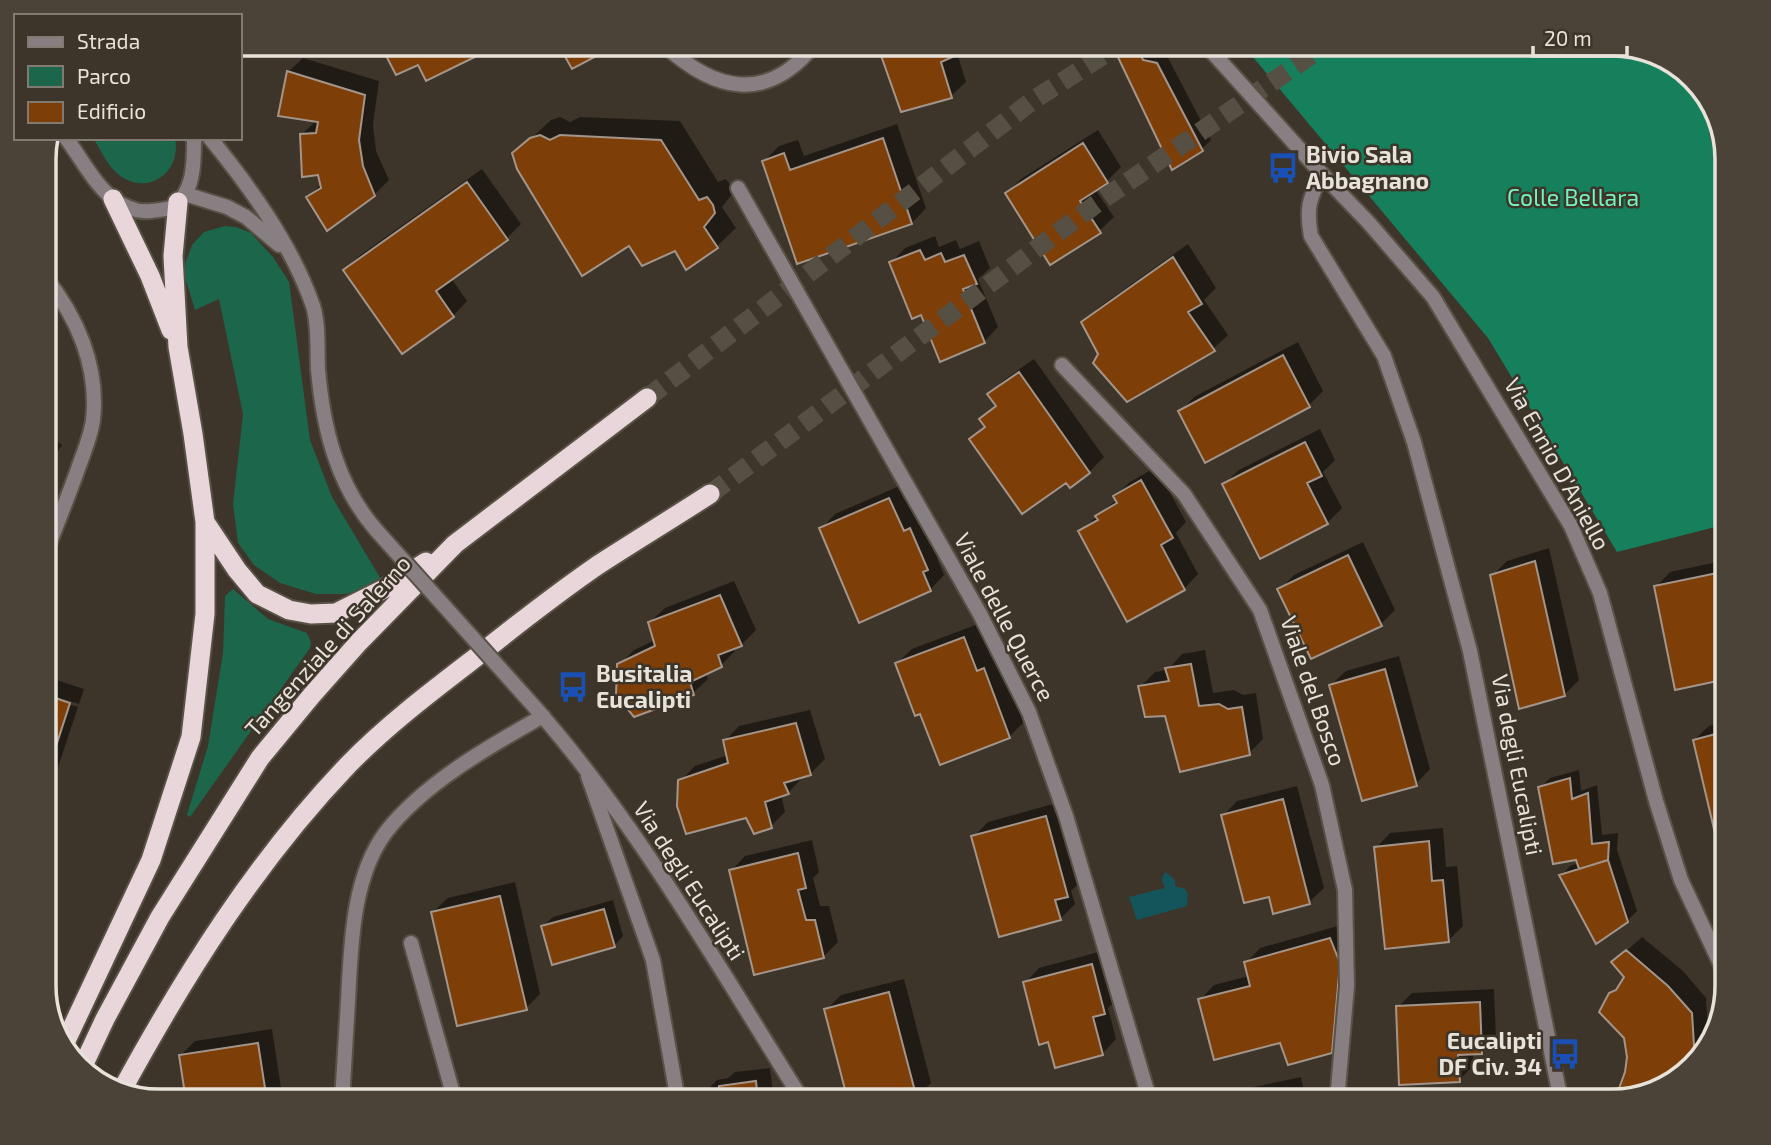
<svg xmlns="http://www.w3.org/2000/svg" width="1771" height="1145" font-family="'Exo 2',sans-serif">
<style>
.green{fill:#1c664b}
.forest{fill:#167f5c}
.water{fill:#14555c}
.shadow{fill:#0007}
.building{fill:#7d3e08;stroke:#a4958b;stroke-width:2}
.lines{fill:none;stroke-linecap:round;stroke-linejoin:round}
.trunk-tunnel{stroke:#564f44;stroke-width:19;stroke-dasharray:19 10;stroke-linecap:butt}
.service-casing{stroke:#585145;stroke-width:18}
.minor-casing{stroke:#585145;stroke-width:18}
.tertiary-casing{stroke:#585145;stroke-width:18}
.trunk-casing{stroke:#585145;stroke-width:23}
.service{stroke:#877f81;stroke-width:14}
.minor{stroke:#877f81;stroke-width:14}
.tertiary{stroke:#877f81;stroke-width:14}
.trunk{stroke:#e9d6db;stroke-width:19}
.tertiary-bridge-casing{stroke:#585145;stroke-width:18;stroke-linecap:butt}
.tertiary-bridge{stroke:#877f81;stroke-width:14}
.labels{text-anchor:middle;stroke-width:5;stroke-linejoin:round;paint-order:stroke}
.poi-label{font-size:23px;font-weight:bold;fill:#e7e2da;stroke:#3d3529;text-anchor:start}
.park-label{font-size:23px;fill:#73f3c0;stroke:#3d3529}
.street-label{font-size:23px;fill:#e7e2da;stroke:#3d3529}
.rim{fill:none;stroke:#e7e2da;stroke-width:3.5}
</style>
<rect width="100%" height="100%" fill="#3d3529"/>
<path class="green" d="M93,138H175C182,172 148,197 119,175C108,167 101,150 93,138Z
M225,226L236,227L251,233L273,257L289,282L310,440L332,497L382,581L369,588L346,594H316L280,583L254,565L238,543L233,504L243,414L219,299L195,310L184,274L186,261L192,245L204,232Z
M233,589L268,619L307,633L311,642L310,648L190,817L187,815L208,746L223,653L225,596Z"/>
<path class="forest" d="M1242,44H1612L1676,63L1712,102L1727,152V524L1617,552L1488,338Z"/>
<path class="water" d="M1166,872L1175,880V886L1185,889L1188,894L1187,906L1137,920L1129,897L1165,888C1162,881 1160,879 1166,872Z"/>
<path class="shadow" d="M382,44H489L482,51L419,62L396,73Z
M884,44H975L957,53L966,82L951,96L880,48Z
M1129,44H1149L1153,51L1166,54L1211,140L1202,149L1118,54Z
M303,58L379,81L373,125L376,151L389,180L374,195L308,197L322,183L301,135L317,120L288,72Z
M560,117L570,122L580,117L680,121L718,182L726,179L731,186L733,193L722,207L736,228L717,246L687,268L675,248L630,244L514,154L551,120Z
M897,124L926,208L912,223L799,261L764,161L779,146L798,140L804,156Z
M1098,130L1121,167L1107,181L1095,189L1114,217L1099,231L1007,193L1021,179Z
M482,169L521,224L507,238L451,278L467,301L453,316L345,270L359,256Z
M935,236L939,247L956,240L960,249L979,241L990,268L978,279L998,327L984,342L922,313L891,263L905,248Z
M1188,244L1216,288L1204,300L1228,335L1213,349L1100,354L1083,323L1098,308Z
M1298,342L1323,391L1309,405L1180,412L1194,397Z
M1034,359L1104,457L1089,472L1067,480L972,439L985,425L981,419L996,404L989,394L1004,380Z
M1320,429L1335,460L1323,472L1342,508L1327,523L1224,484L1239,470Z
M44,432L62,445L44,472Z
M1156,467L1186,522L1176,533L1198,574L1184,589L1080,531L1117,499L1115,496L1130,482Z
M904,484L941,554L937,558L944,575L930,590L821,529L835,514Z
M1363,542L1395,610L1381,624L1279,590L1294,575Z
M1549,548L1579,680L1564,695L1492,576L1507,561Z
M1727,560V677L1677,687L1656,587L1670,572Z
M734,581L756,630L741,645L734,647L735,651L721,665L706,672L708,679L693,693L619,665L634,650L655,640L650,622L665,608Z
M978,624L991,657L998,655L1024,722L1009,737L921,711L897,663L912,649Z
M1205,650L1213,693L1234,690L1243,695L1256,693L1263,739L1249,753L1167,714L1140,687L1155,672L1168,670L1182,654Z
M1399,656L1430,769L1416,784L1331,685L1346,671Z
M44,676L84,689L79,704L44,693Z
M44,696L78,707L58,767L44,781Z
M810,710L825,759L810,774L802,776V778L788,793L781,795L785,812L771,826L680,781L695,766L728,755L725,741L739,726Z
M1727,721V842L1720,844L1694,740L1709,726Z
M1579,770L1581,791L1597,785L1602,835L1618,833L1617,850L1637,911L1627,921L1561,876L1570,866L1579,863L1540,788L1550,778Z
M1297,786L1324,888L1309,902L1270,894L1223,816L1237,801Z
M1060,802L1081,881L1071,891L1075,904L1060,919L973,837L988,822Z
M1443,828L1446,867L1457,866L1463,926L1449,940L1376,848L1390,833Z
M812,840L819,872L813,878L820,906H829L838,942L823,957L731,871L745,856Z
M515,882L540,994L526,1008L433,912L448,898Z
M613,900L623,936L614,946L543,926L553,917Z
M1345,924L1353,948L1346,1036L1331,1051L1282,1041L1200,1000L1214,985L1249,976L1246,963L1260,948Z
M1642,937L1683,971L1706,998L1709,1047L1669,1086L1625,1098L1619,1093L1627,1072L1629,1057L1626,1038L1611,995L1626,977L1614,962Z
M1106,950L1119,998L1108,1008L1116,1039L1102,1054L1050,1040L1025,983L1039,968Z
M904,979L931,1083L916,1098L904,1101H850L826,1010L841,995Z
M1494,989L1496,1038L1481,1052L1473,1053V1066L1459,1080L1398,1007L1412,993Z
M272,1029L281,1088L267,1101H188L181,1055L195,1041Z
M770,1068L773,1093H779L780,1101H704L703,1094L717,1080L728,1078L735,1072Z
M1301,1077L1306,1101H1225L1235,1091Z"/>
<path class="building" d="M380,44H478L483,53L426,81L418,65L396,75Z
M558,44H619L572,69Z
M887,44H974L975,47L941,62L952,98L901,112L878,47Z
M1137,46L1143,60L1157,63L1203,151L1172,170L1116,53Z
M287,71L365,95L359,140L363,166L375,196L327,231L306,197L321,188L318,175L302,177L300,134L316,133L318,122L278,116Z
M540,135L550,140L560,135L661,140L699,200L707,197L713,205L715,213L704,227L718,248L686,270L675,251L642,266L629,246L582,276L517,169L512,153L530,138Z
M883,138L912,224L797,264L762,161L784,153L790,170Z
M1083,143L1108,183L1080,201L1101,233L1050,265L1005,193Z
M467,182L508,240L436,291L454,317L402,354L343,270Z
M920,250L925,260L941,253L945,262L964,255L977,284L963,289L985,343L940,362L921,315L912,319L889,262Z
M1173,257L1202,304L1188,312L1215,351L1127,402L1093,363L1098,354L1081,322Z
M1283,355L1310,407L1205,463L1178,411Z
M1019,372L1090,473L1070,488L1066,483L1022,514L969,439L985,427L979,419L996,406L987,394Z
M1305,442L1322,476L1307,483L1328,524L1260,559L1222,484Z
M1141,480L1173,538L1161,545L1185,590L1127,622L1078,531L1098,520L1095,516L1117,503L1113,496Z
M889,498L904,531L910,528L928,570L923,572L931,591L859,623L819,528Z
M1348,555L1382,626L1311,659L1277,589Z
M1535,561L1565,696L1519,709L1490,575Z
M1727,571V679L1675,690L1654,586Z
M720,595L742,646L718,655L722,667L690,682L694,695L634,717L616,695L617,664L655,646L648,622Z
M964,637L977,671L984,668L1010,738L940,765L920,714L915,716L895,663Z
M1191,664L1199,706L1219,704L1228,709L1242,707L1250,755L1180,772L1165,716L1145,717L1138,686L1169,681L1165,668Z
M1385,669L1417,786L1362,801L1329,685Z
M44,694L70,703L44,783Z
M796,723L811,775L784,783L789,794L765,802L772,828L754,834L746,818L686,834L677,806L678,780L728,763L723,740Z
M1727,731V844L1718,846L1693,740Z
M1570,778L1572,799L1588,793L1592,844L1609,842L1608,860L1579,869L1576,860L1553,864L1538,787Z
M1283,799L1310,904L1273,914L1269,897L1244,903L1221,815Z
M1046,816L1068,897L1055,900L1061,920L999,937L971,836Z
M1429,841L1432,881L1443,880L1449,942L1385,949L1374,847Z
M798,853L806,888L798,890L806,920H815L824,958L754,975L729,870Z
M1608,860L1628,922L1596,944L1559,875Z
M500,896L527,1010L457,1026L431,912Z
M604,909L615,947L552,965L541,926Z
M1330,938L1340,963L1332,1053L1288,1065L1280,1043L1214,1060L1198,999L1250,986L1244,962Z
M1626,950L1668,986L1692,1013L1695,1061L1669,1086L1623,1098L1617,1094L1625,1072L1627,1057L1624,1038L1599,1012L1609,993L1616,990L1624,977L1611,962Z
M1092,964L1105,1014L1093,1017L1103,1055L1055,1068L1048,1042L1039,1045L1023,982Z
M889,992L917,1099L848,1101L824,1009Z
M1480,1002L1482,1054L1458,1055L1460,1082L1399,1085L1396,1006Z
M258,1043L267,1101H186L179,1055Z
M756,1081L758,1101H702L701,1094L719,1091V1086Z
M1287,1090L1289,1101H1237Z"/>
<g class="lines">
<path class="trunk-tunnel" d="M647,398L1032,101L1121,44
M710,494L1096,204L1327,44"/>
<defs>
<path id="service" d="M1719,126L1718,133L1727,163"/>
<path id="minor" d="M663,44C715,92 767,104 815,44
M738,188L980,614L1029,712L1066,816L1150,1101
M1062,365L1184,494L1260,610L1322,785L1345,890L1347,986L1337,1101
M588,776L653,960L678,1101
M411,943L455,1101"/>
<path id="tertiary" d="M1205,44L1322,174L1369,223L1433,297L1571,526L1600,593L1656,801L1681,880L1727,978
M66,138C81,158 93,182 112,198C124,207 137,213 151,211C158,210 167,210 172,207C195,193 194,161 194,138
M210,138C250,187 292,245 313,306C319,324 317,350 318,369C323,428 337,486 377,531
M1322,174C1309,199 1306,208 1311,236L1384,356L1414,442L1470,651L1561,1101
M185,194L227,207L246,217L279,245
M44,276C77,316 99,367 93,420C91,435 84,452 79,466C68,497 56,527 44,557
M523,694C634,816 715,962 803,1101
M342,1101C344,1068 346,1034 348,1001C351,946 352,877 386,832C424,783 490,746 543,716"/>
<path id="trunk" d="M113,199L150,276L171,330
M205,522L237,570L257,594L289,610L311,614L336,613L384,589L426,562
M63,1047L151,860L191,737L205,614V522L193,434L178,347L173,256L178,202
M82,1068L105,1019L160,917L260,758L312,695L359,642L455,544L647,398
M122,1090C186,973 256,861 349,764C387,725 432,691 475,658C515,626 556,594 598,565C635,541 673,518 710,494"/>
</defs>
<use href="#service" class="service-casing"/>
<use href="#minor" class="minor-casing"/>
<use href="#tertiary" class="tertiary-casing"/>
<use href="#trunk" class="trunk-casing"/>
<use href="#service" class="service"/>
<use href="#minor" class="minor"/>
<use href="#tertiary" class="tertiary"/>
<use href="#trunk" class="trunk"/>
<defs>
<path id="tertiary-bridge" d="M377,531L523,694"/>
</defs>
<use href="#tertiary-bridge" class="tertiary-bridge-casing"/>
<use href="#tertiary-bridge" class="tertiary-bridge"/>
</g>
<defs>
<symbol id="bus-bare" viewBox="-9 -9 18 18"><path d="M-5-6H5V4H4V6H2V4H-2V6H-4V4H-5ZM-3.5-4V0h7V-4ZM-3.5 1.2v1.5H-2V1.2ZM2 1.2v1.5H3.5V1.2Z" fill="#1a4fb4" stroke="#3d3529" stroke-width="2.5" paint-order="stroke"/></symbol>
</defs>
<g fill-rule="evenodd">
<use href="#bus-bare" x="1261" y="146" width="44" height="44"/>
<use href="#bus-bare" x="551" y="665" width="44" height="44"/>
<use href="#bus-bare" x="1543" y="1032" width="44" height="44"/>
</g>
<g class="labels">
<g class="poi-label">
<text x="1306" y="163">Bivio Sala<tspan x="1306" dy="26">Abbagnano</tspan></text>
<text x="596" y="682">Busitalia<tspan x="596" dy="26">Eucalipti</tspan></text>
<text x="1542" y="1049" text-anchor="end">Eucalipti<tspan x="1542" dy="26">DF Civ. 34</tspan></text>
</g>
<g class="park-label">
<text x="1573" y="206">Colle Bellara</text>
</g>
<g class="street-label">
<text transform="translate(1557 464) rotate(61)" y="8">Via Ennio D'Aniello</text>
<text transform="translate(1004 617) rotate(62)" y="8">Viale delle Querce</text>
<text transform="translate(328 646) rotate(-48)" y="8">Tangenziale di Salerno</text>
<text transform="translate(1313 691) rotate(71)" y="8">Viale del Bosco</text>
<text transform="translate(1517 765) rotate(79)" y="8">Via degli Eucalipti</text>
<text transform="translate(689 881) rotate(57)" y="8">Via degli Eucalipti</text>
</g>
</g>
<path d="M0 0H1771V1145H0ZM159 56H1612A103 103 0 0 1 1715 159V986A103 103 0 0 1 1612 1089H159A103 103 0 0 1 56 986V159A103 103 0 0 1 159 56Z" fill="#4b4337" fill-rule="evenodd"/>
<path class="rim" d="M159 56H1612A103 103 0 0 1 1715 159V986A103 103 0 0 1 1612 1089H159A103 103 0 0 1 56 986V159A103 103 0 0 1 159 56Z"/>
<rect x="14" y="14" width="228" height="126" fill="#3d3529" stroke="#817a70" stroke-width="2"/>
<rect x="28" y="37" width="35" height="10" fill="#877f81" stroke="#817a70" stroke-width="2"/>
<text x="77" y="49" font-size="21" fill="#e7e2da">Strada</text>
<rect x="28" y="66" width="35" height="21" fill="#1c664b" stroke="#817a70" stroke-width="2"/>
<text x="77" y="84" font-size="21" fill="#e7e2da">Parco</text>
<rect x="28" y="102" width="35" height="21" fill="#7d3e08" stroke="#817a70" stroke-width="2"/>
<text x="77" y="119" font-size="21" fill="#e7e2da">Edificio</text>
<path d="M1533 46v10h94v-10" fill="none" stroke="#e7e2da" stroke-width="3.5"/>
<text x="1544" y="46" font-size="21" fill="#e7e2da" stroke="#3d3529" stroke-width="5" paint-order="stroke">20 m</text>
</svg>
